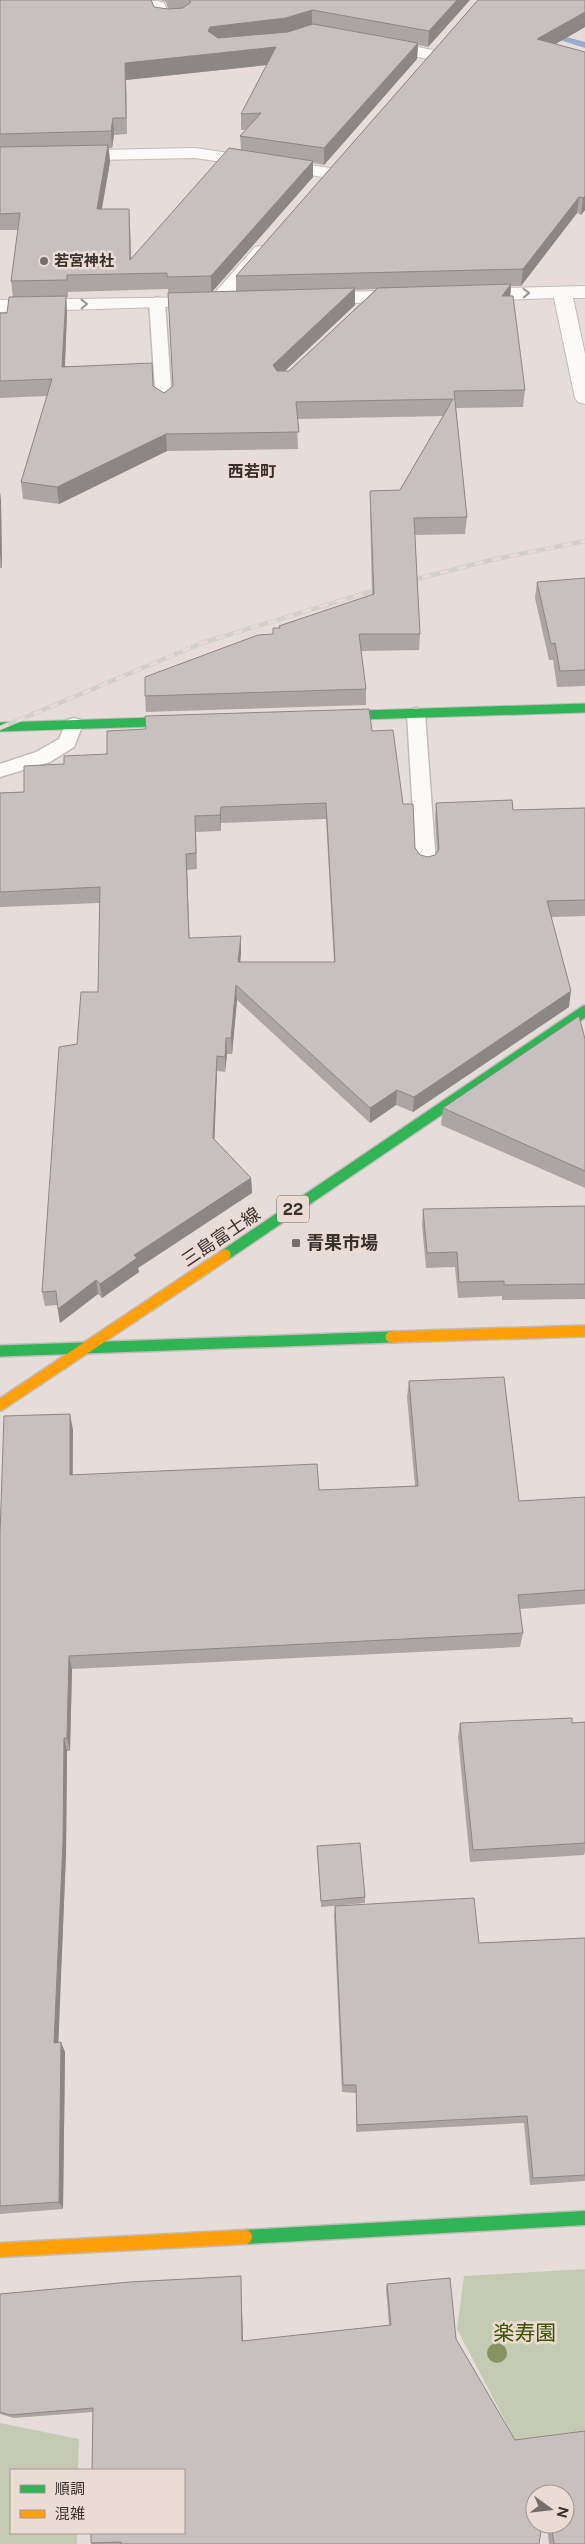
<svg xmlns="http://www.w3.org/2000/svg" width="585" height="2544" font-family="'Public Sans','Noto Sans JP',sans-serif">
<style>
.green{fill:#c5cbb2}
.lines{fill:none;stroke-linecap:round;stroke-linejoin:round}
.stream{fill:#98abcb;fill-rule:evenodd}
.lane-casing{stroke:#c2bbb9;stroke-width:3}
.street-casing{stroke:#c2bbb9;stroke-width:2}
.fast-far2-casing{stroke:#c2bbb9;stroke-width:11}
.fast-far1-casing{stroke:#c2bbb9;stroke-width:14}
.fast-casing{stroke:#c2bbb9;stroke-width:17}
.slow-far1-casing{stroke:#c2bbb9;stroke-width:14}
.slow-casing{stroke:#c2bbb9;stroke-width:17}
.lane{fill:#fbfaf9;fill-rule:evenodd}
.street{fill:#fbfaf9;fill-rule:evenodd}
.fast-far2{stroke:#30b455;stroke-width:9}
.fast-far1{stroke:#30b455;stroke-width:11}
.fast{stroke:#30b455;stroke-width:14}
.slow-far1{stroke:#ff9f0a;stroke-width:11}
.slow{stroke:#ff9f0a;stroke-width:14}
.rail-casing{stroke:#d2cfcf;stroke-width:4.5}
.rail{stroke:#ebdbd5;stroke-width:3;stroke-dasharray:9;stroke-linecap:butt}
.tree{fill:#889362}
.wall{fill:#aca5a3;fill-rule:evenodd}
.shaded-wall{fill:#8c8685}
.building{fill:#c8c0be;stroke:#8c8685;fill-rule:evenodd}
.oneway{stroke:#999694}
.poi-dot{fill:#746d6a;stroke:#ebdbd5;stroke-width:2}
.labels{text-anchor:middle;stroke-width:5;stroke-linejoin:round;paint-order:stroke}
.far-poi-label{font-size:15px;font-weight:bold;fill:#37312e;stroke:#ebdbd5;text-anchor:start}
.far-quarter-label{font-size:16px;font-weight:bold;fill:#382c27;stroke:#ebdbd5}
.shield{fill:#ebdbd5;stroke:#6d6460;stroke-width:1}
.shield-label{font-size:16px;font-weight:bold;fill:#37312e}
.street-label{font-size:18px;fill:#37312e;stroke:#ebdbd5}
.poi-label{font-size:18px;font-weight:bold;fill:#37312e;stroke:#ebdbd5;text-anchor:start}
.near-park-label{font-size:21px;fill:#3c5600;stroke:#ebdbd5}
</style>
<rect width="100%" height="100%" fill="#e6ddda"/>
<path class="green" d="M585,2269V2544H550L546,2524H565V2494L537,2482L457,2329L464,2276Z
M0,2423L79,2439L78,2470H11V2533H77V2544H0Z"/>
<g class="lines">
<path class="stream" d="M541,30L585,42V48L541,34Z"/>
<defs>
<path id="lane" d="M157,297L165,302L172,403L164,408L156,403L149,302Z
M416,708L422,710L425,714L436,864L433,869L426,871L419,869L416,864L407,714L410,710Z
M74,718L81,720L83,724L74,747L50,762L0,777V764L36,752L59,739L67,720Z"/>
<path id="street" d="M92,0L158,1L164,3L168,13H182L190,18C184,26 165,24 155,21L151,10L100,5Z
M381,40L433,50L441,55L433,60L375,48L373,45Z
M195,148L330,168L336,169L339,173L336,177L330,178L195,158L0,162V152Z
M261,246L267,247L270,251L224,305L0,312V300L211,297L255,247Z
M585,286V298H573L585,354V404L578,402L575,398L554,298L474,301L467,299L465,295L467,291L474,289Z
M406,290L413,292L415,296L413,300L316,305L309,303L307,299L309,295L316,293Z"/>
<path id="fast-far2" d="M331,716L585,708
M0,727L183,721"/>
<path id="fast-far1" d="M225,1255L585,1011
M0,1351L391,1337"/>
<path id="fast" d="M245,2237L585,2218"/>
<path id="slow-far1" d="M391,1337L585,1331
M0,1405L225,1255"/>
<path id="slow" d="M0,2250L245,2237"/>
</defs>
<use href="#lane" class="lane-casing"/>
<use href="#street" class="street-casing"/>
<use href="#fast-far2" class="fast-far2-casing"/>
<use href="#fast-far1" class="fast-far1-casing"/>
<use href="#fast" class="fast-casing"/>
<use href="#slow-far1" class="slow-far1-casing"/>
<use href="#slow" class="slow-casing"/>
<use href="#lane" class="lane"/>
<use href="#street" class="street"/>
<use href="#fast-far2" class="fast-far2"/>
<use href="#fast-far1" class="fast-far1"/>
<use href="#fast" class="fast"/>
<use href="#slow-far1" class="slow-far1"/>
<use href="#slow" class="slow"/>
<defs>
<path id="rail" d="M405,582L491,560L585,541
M0,728L202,643L385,587"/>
</defs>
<use href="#rail" class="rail-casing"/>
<use href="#rail" class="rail"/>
</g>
<circle class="tree" cx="497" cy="2353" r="10"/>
<path class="wall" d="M0,0L154,7L168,9L166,2L160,0H470L428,47L418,45L417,59L324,165L313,163V177L212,292L236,291V276L478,0L585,27L555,44L585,52V210L581,215L577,213L521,286H511L510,296L525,390L523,407L456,408L467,517L465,534L415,535L420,634L419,650L361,651L366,689V705L146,712L145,696L273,634L279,628L372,595L370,507V491L400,490L443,416L297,419L298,449L167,451L59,504L23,499L21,482L47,396L0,398V313H7L13,297L11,281L18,230H0ZM267,65L241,114V130H246L240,136L241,150L131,259L130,226L101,209L110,162L109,148H112L114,135L127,134L126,80ZM168,289L173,386L164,393L153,386L65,366L67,312L66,297H68V292ZM376,289L289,371H285L355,305V290Z
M0,493L1,501L2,568H0Z
M585,578V686L557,687L553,660H549L535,598L537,582Z
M372,731L403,804L415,848L420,855L428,857L435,855L437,852L435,819L436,803L513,810L585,808V916L551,917L569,1007L413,1112L396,1105L370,1123L237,1000L232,1054H227L225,1072L217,1071L214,1139L251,1178L252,1193L138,1268L139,1272L102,1298L98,1294L60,1323L57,1305L45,1306L42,1292L77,1044L98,992L100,903L0,907V793L24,792L64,764L107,754ZM326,819L334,962H240L241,952L189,938L187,870L197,869L196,832L221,831V823Z
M585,1039V1188L441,1125L443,1108Z
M585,1206V1299L502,1300V1296L458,1298L455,1267L426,1268L422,1225L423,1209Z
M409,1381L519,1501L585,1497V1604L520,1609L523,1633L520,1647L72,1669L70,1751H67L66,1853L58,2043L65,2052L63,2209L0,2214V1535L73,1430V1475L319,1490L415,1486L407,1397Z
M585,1722V1852L584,1855L470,1862L458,1737L460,1723H572Z
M317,1846L365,1897V1903L321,1907Z
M335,1906L479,1943L585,1938V2181L530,2185L524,2123L356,2132V2093L342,2092L334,1916Z
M241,2276V2282L243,2341L389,2325L386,2289L387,2284L450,2278L456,2339L515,2440L585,2431V2544H549L547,2524H565V2494H535V2524H542L539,2544H92L91,2543V2533H184V2470H92L93,2412L14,2418L0,2414V2294L130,2282Z"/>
<path class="shaded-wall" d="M457,0H470L428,47L429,31Z
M312,10V26L286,34L208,47V31L210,27Z
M585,12V27L535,56L537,39Z
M418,43L417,59L324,165V148Z
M276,47V64L126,80L127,134L125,63Z
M113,118L114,135L112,148L111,131Z
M108,145L110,162L99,226L97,209Z
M313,161V177L211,293V276Z
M585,196V210L581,215L583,198Z
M579,197L577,213L521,286L523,269Z
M129,209L130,226L131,277L130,260Z
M511,284L510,301L502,296Z
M355,288V305L273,382V365Z
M66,296L67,312L64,383L62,367Z
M166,434L167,451L59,504L57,487Z
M0,493L1,501L2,568L0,553Z
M221,807V831L220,815Z
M186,854L187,870L190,954L189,938Z
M241,936V952L239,977L238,962Z
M236,985L237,1000L232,1054L231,1038Z
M571,991L569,1007L413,1112L414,1097Z
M226,1038L227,1054L225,1072V1057Z
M217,1056V1071L214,1153L213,1138Z
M397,1090L396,1105L370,1123V1108Z
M251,1178L252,1193L138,1268L139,1272L102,1298L100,1284L134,1255Z
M96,1280L98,1294L60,1323L58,1309Z
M70,1414L73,1430L72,1490L70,1475Z
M69,1656L72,1669L70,1751L67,1738Z
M64,1738L67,1751L66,1853L58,2052L54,2043Z
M61,2042L65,2052L63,2209L59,2202Z
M241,2276V2282L243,2346L242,2341Z"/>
<path class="building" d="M0,0H151L154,7L168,9L183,8L191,2L189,0H457L429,31L312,10L286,18L210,27L208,31L218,38L288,32L313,24L418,43L324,148L240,136L261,113L241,114L276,47L125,63L126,118H113L111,131L0,134Z
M478,0H585V12L537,39L585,52V196L583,198L579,197L523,269L236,276Z
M108,145L97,209H129L130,260L229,148L313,161L211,276L167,277V273L67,275V280L11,281L20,213L0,214V147Z
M511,284L502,296H513L525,390L454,391L467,517L414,518L420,634H359L366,689L145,696V677L258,635L273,634V628H280L279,626L374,594L370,491L400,490L453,399L296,402L299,432L166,434L57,487L21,482L52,379L0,381V313H7L9,297L66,296L62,367L152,363L153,386L164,393L173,386L168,293L355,288L273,365L277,371H289L378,288Z
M585,578V670L560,671L555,643L551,644L537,582Z
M369,709L372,731L393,730L403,804H413L415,848L420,855L428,857L435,855L439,849L436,803L512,800L513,810L585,808V900L547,901L571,991L414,1097L397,1090L370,1108L236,985L231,1038H226L225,1057L217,1056L213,1138L251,1178L134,1255L137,1258L100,1284L96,1280L58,1309L56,1291L42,1292L59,1047L77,1044L81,992H98L100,887L0,892V793L24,792V766L64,764V756L107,754V731L146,729L145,716ZM326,803L335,962H238L241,936L189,938L186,854L196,853L195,816L220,815L221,807Z
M579,1016L585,1039V1171L443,1108Z
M585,1206V1284L504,1285V1281L459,1282L457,1252L427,1253L423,1209Z
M504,1377L519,1501L585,1497V1590L518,1595L523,1633L69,1656L67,1738H64L63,1842L54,2043L61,2042L59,2202L0,2206V1535L4,1416L70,1414V1475L317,1464L319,1490L418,1486L409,1381Z
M572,1718V1723L585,1722V1843L473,1850L460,1723Z
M360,1843L365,1897L321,1901L317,1846Z
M474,1898L479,1943L585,1938V2175L533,2178L527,2116L357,2125L356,2085H343L335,1906Z
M241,2276L242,2341L391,2325L387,2284L450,2278L456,2339L515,2440L585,2431V2544H554L551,2524H565V2494H535V2524H542L539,2544H121V2542L91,2543V2533H184V2470H92L93,2408L10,2415L0,2412V2294L130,2282Z"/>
<defs><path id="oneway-chevron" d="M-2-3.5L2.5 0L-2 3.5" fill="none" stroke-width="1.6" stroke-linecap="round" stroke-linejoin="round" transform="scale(1.25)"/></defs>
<g class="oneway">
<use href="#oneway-chevron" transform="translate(526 293) rotate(-2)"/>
<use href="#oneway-chevron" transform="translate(84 304) rotate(-1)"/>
</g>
<g class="poi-dot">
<circle cx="44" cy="261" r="5"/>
<rect x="291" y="1238" width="10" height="10" rx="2.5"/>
</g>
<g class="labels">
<g class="far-poi-label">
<text x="54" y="266">若宮神社</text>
</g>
<g class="far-quarter-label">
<text x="252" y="477">西若町</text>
</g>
<rect class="shield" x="277" y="1195.5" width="32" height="27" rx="4"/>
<g class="shield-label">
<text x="293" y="1215">22</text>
</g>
<g class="street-label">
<text transform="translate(221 1237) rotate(-34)" y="6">三島富士線</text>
</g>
<g class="poi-label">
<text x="306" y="1249">青果市場</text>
</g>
<g class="near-park-label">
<text x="525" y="2340">楽寿園</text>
</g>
</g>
<rect x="10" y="2469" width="175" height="65" fill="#ebdbd5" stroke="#a39792"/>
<rect x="20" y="2485" width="25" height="8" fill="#30b455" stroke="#a39792"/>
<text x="55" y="2494" font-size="15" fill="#37312e">順調</text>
<rect x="20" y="2510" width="25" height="8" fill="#ff9f0a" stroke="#a39792"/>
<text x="55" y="2519" font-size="15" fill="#37312e">混雑</text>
<g transform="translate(550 2509) rotate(105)"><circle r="24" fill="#ebdbd5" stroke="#a39792"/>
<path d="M0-4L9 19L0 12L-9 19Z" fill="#746d6a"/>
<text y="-8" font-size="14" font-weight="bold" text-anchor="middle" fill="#37312e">N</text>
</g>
</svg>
